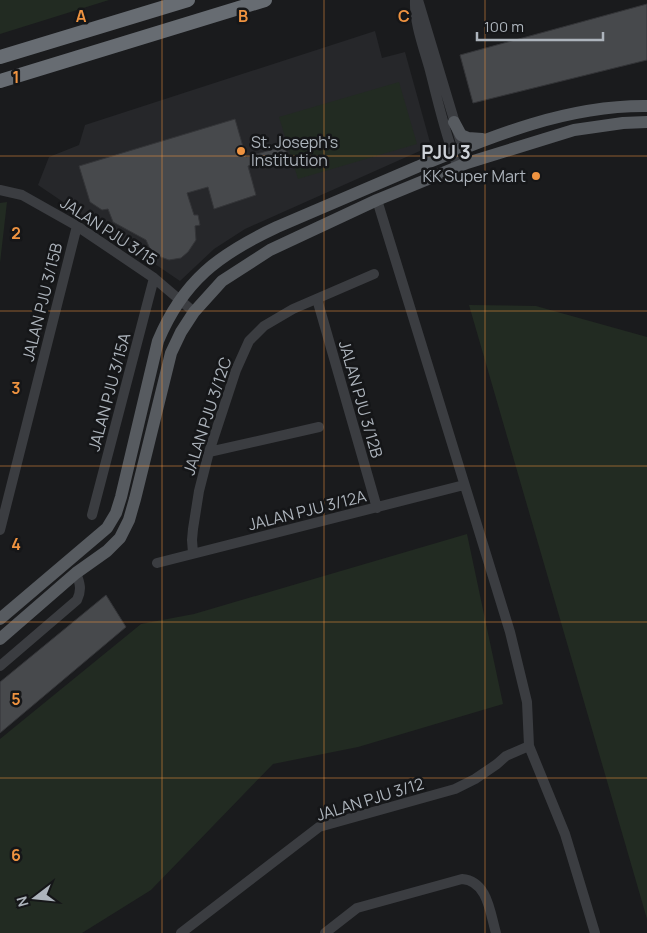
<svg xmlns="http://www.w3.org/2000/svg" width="647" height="933" font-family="Manrope,sans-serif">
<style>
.built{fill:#26272a}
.green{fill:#222b22}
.building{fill:#47494c;stroke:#343538}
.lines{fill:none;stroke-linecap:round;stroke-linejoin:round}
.minor{stroke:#3b3d41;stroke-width:10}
.major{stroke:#575b60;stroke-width:12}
.highway{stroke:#676c72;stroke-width:14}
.grid{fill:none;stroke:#ef9340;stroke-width:1;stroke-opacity:0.55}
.poi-dot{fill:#ef9340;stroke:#151618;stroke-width:2}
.labels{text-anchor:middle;stroke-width:5;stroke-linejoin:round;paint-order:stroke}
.poi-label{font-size:16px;fill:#adb4bc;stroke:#151618;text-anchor:start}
.street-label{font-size:16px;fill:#adb4bc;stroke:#151618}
.quarter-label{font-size:19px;font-weight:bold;fill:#ced2d8;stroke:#151618}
.grid-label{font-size:16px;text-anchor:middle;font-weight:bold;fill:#ef9340;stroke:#151618;stroke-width:5;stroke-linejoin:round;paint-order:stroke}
</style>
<rect width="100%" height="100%" fill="#1a1b1d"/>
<path class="built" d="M375,31L382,58L405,52L431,146L245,229L214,249L180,281L38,185L49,157L79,145L85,125Z"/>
<path class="green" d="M0,0H109L0,34Z
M399,82L417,144L298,179L279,117Z
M7,202L0,263V203Z
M469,305L536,306L647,337V919Z
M467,534L503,704L358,747L273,764L151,890L82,933H0V739L141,624L194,614Z"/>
<path class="building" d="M647,4V60L473,103L460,55Z
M235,119L246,157L285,146L287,155L248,166L256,195L214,209L208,187L187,193L194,215H198L200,225L195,226L196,240L188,252L181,258L169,260L158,256L150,249L146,240L113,222L108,209L102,210L90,202L79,166Z
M106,595L126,627L0,733V682Z"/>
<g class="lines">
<path class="minor" d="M415,0C414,22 423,46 429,67C438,101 445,135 458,167
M418,0L467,163
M0,190L22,195L77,226L154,278L194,312
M377,200L510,632L527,702L529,746L565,834L595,933
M317,299L377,508
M209,452L319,427
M92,515L154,278
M0,530L77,226
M193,553L192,540L193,529L199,491L209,452L236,370L249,341L264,326L293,309L374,274
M157,563L464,485
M0,666L77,600C82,590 80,583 76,573
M181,933L319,827L455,789L475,779L497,764L506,756L529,746
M325,933L357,908L462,879C488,881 490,913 496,933"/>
<path class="major" d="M454,122L461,135L468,138L482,139
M0,619L107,528L116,513L121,497L158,341C183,281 219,254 277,227C323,207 370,187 417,167C490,137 566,105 647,106
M0,639L76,573L107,551L120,538L129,520L135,499L171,353L181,332L194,312L222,281L270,250L377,200L467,163L574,130L623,123L647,122"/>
<path class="highway" d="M0,57L188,0
M0,81L265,0"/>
</g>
<path class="grid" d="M162,0V933M324,0V933M485,0V933M0,156H647M0,311H647M0,466H647M0,622H647M0,778H647"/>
<g class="poi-dot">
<circle cx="241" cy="151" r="5"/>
<circle cx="536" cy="176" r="5"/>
</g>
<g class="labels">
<g class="poi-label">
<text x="251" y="148">St. Joseph's<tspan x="251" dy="18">Institution</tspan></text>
<text x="526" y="182" text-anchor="end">KK Super Mart</text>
</g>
<g class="street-label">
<text transform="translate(109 231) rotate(33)" y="6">JALAN PJU 3/15</text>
<text transform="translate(42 302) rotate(-76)" y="6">JALAN PJU 3/15B</text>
<text transform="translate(109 392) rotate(-75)" y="6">JALAN PJU 3/15A</text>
<text transform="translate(361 399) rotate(74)" y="6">JALAN PJU 3/12B</text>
<text transform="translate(207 416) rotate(-72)" y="6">JALAN PJU 3/12C</text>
<text transform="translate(307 510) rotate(-14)" y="6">JALAN PJU 3/12A</text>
<text transform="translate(370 799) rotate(-17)" y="6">JALAN PJU 3/12</text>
</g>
<g class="quarter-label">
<text x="446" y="159">PJU 3</text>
</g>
</g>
<g class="grid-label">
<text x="81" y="22">A</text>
<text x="243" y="22">B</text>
<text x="404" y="22">C</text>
<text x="16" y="83">1</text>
<text x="16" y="239">2</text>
<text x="16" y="394">3</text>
<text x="16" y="550">4</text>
<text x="16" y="705">5</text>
<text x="16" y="861">6</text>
</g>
<g transform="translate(35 898) rotate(254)" stroke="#151618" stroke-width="4" paint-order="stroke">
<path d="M0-4L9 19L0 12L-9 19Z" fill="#adb4bc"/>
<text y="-8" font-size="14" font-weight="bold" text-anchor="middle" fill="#adb4bc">N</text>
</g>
<path d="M477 32v8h126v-8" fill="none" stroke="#adb4bc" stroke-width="2.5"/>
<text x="484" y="32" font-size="15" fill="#adb4bc" stroke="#151618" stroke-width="4" paint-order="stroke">100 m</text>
</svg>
